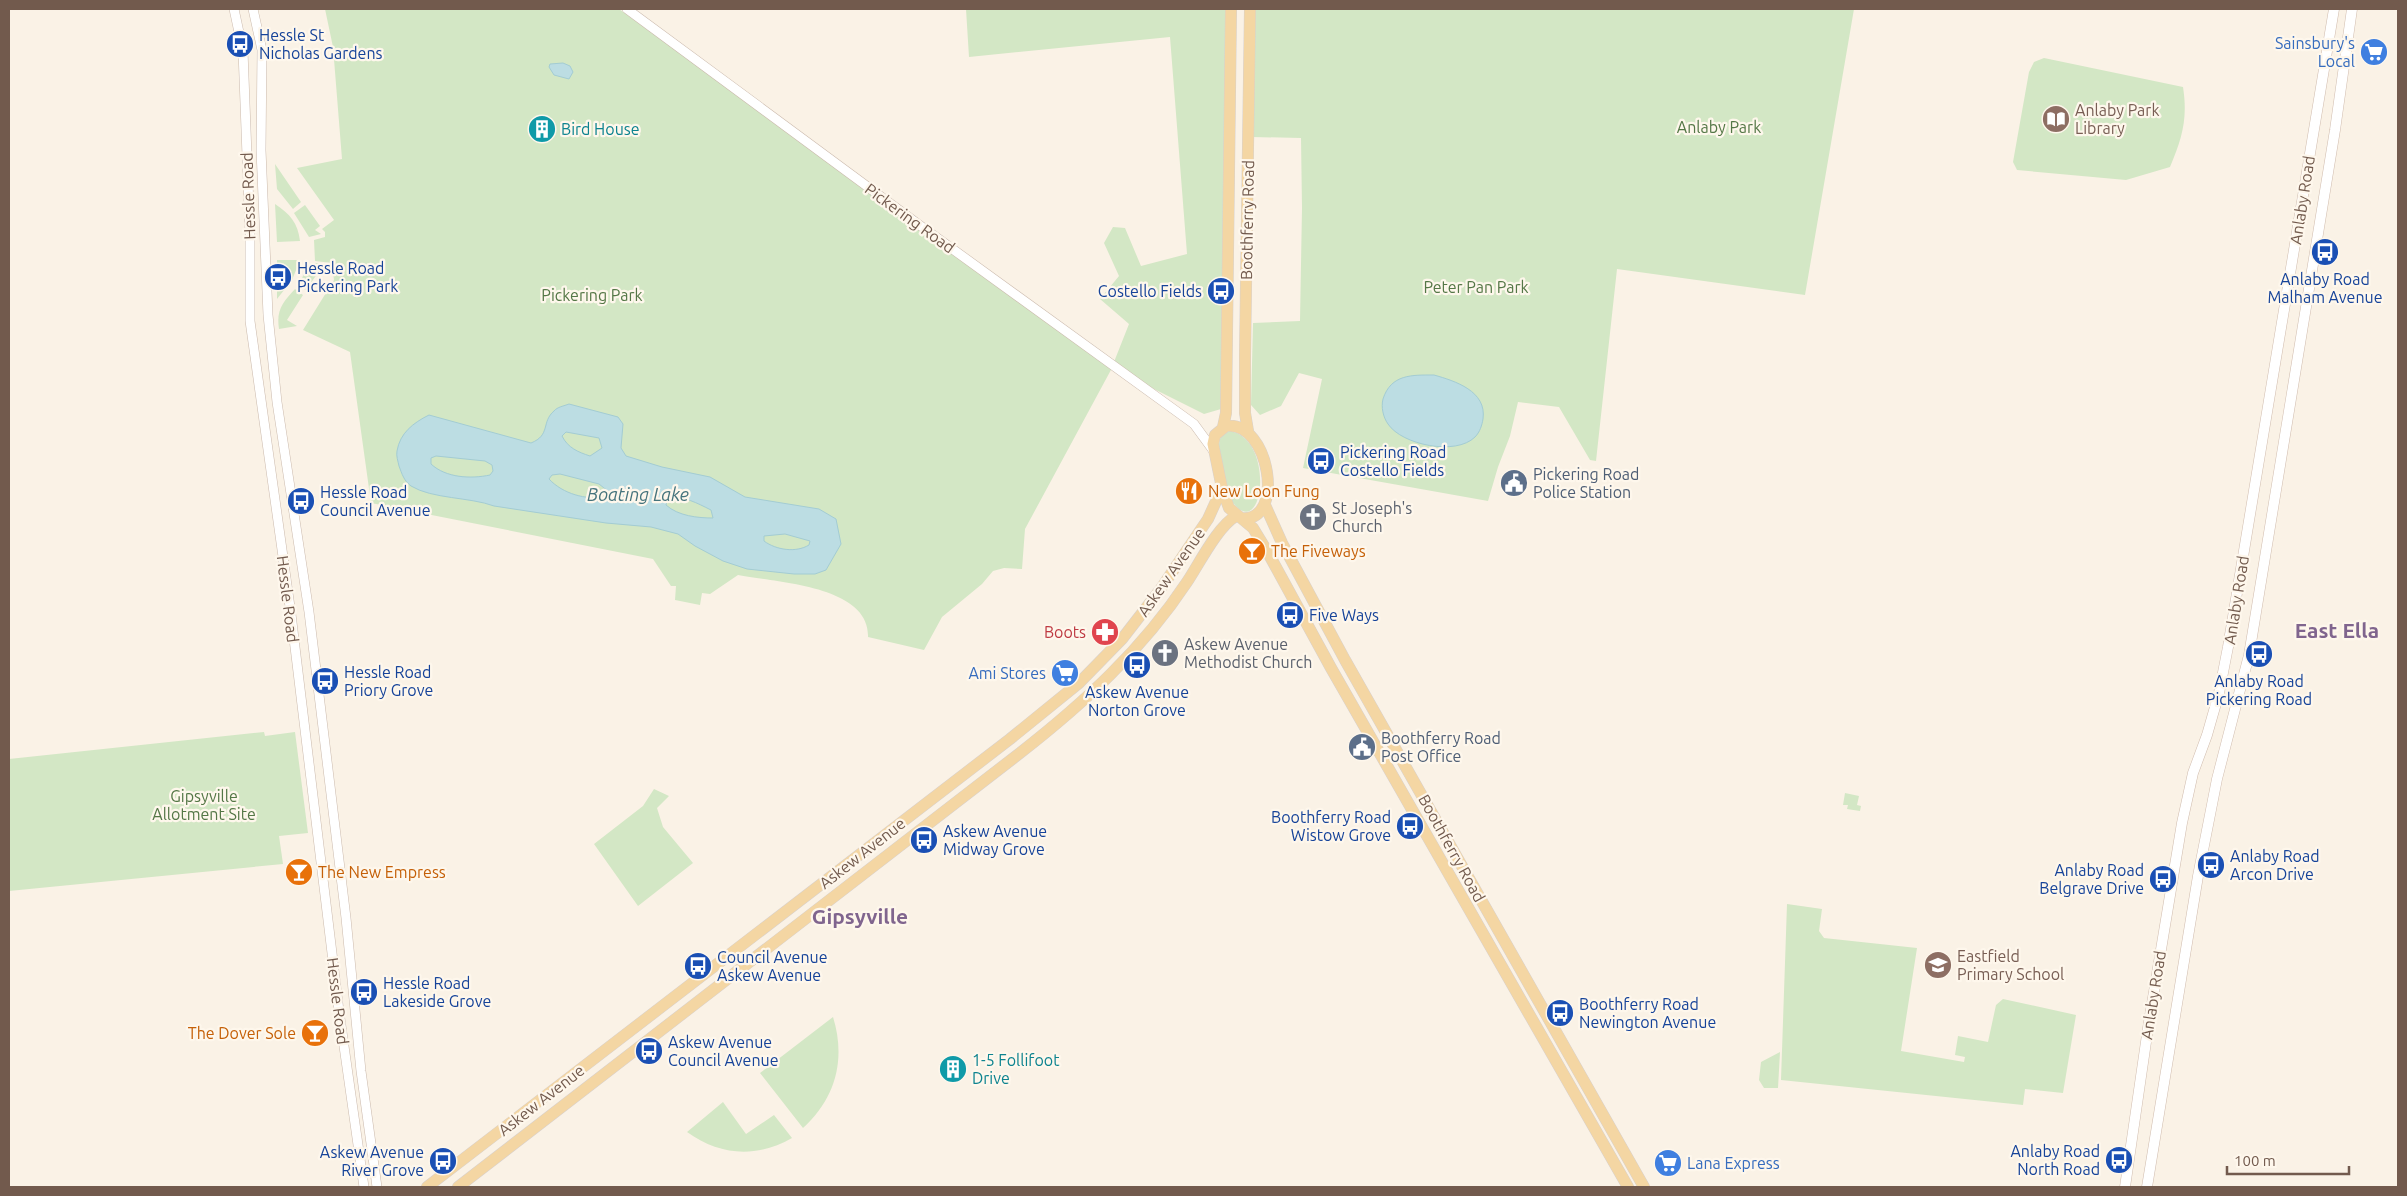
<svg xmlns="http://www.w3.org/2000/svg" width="2407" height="1196" font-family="Ubuntu,sans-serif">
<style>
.green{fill:#d3e7c5}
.water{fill:#bcdde3;stroke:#a3ccd3;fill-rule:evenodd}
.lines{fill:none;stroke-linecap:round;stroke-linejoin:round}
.tertiary-casing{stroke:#cbbaad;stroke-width:10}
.secondary-casing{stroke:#d0bcae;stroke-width:11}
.primary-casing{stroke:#d8d1cd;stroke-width:12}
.tertiary{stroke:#fff;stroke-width:9}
.secondary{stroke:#fff;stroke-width:10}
.primary{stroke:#f4d6a3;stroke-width:11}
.labels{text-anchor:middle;stroke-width:4.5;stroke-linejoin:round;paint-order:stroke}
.transit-label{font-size:16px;fill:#164399;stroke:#fef7ec;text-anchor:start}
.shop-label{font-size:16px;fill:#366cbe;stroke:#fef7ec;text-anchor:end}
.education-label{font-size:16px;fill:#785e54;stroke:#fef7ec;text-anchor:start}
.park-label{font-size:16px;fill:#547746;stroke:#fef7ec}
.culture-label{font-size:16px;fill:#0d838f;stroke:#fef7ec;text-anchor:start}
.street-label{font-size:16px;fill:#725a4d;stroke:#fef7ec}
.service-label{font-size:16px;fill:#4e5e75;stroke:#fef7ec;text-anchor:start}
.food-label{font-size:16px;fill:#c56008;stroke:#fef7ec;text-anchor:start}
.worship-label{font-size:16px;fill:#5b616d;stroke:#fef7ec;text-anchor:start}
.health-label{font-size:16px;fill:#be3a42;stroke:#fef7ec;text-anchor:end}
.water-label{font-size:18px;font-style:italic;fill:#45737c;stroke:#fef7ec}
.district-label{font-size:21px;font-weight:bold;fill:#80658e;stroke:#fef7ec}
</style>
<rect width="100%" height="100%" fill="#faf2e6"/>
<path class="green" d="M325,9H619L1112,367L1129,324L1100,299L1119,276L1104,243L1113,227L1125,228L1141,266L1187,254L1170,37L969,57L966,9H1226L1221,409L1204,414L1112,368L1025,529L1022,569L1004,568L993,571L982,584L942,617L924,650L868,637C870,585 774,582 738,575L710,594L702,593L700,605L675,600L676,586H671L653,559L371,503L350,352L303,330L334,280L332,263L315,261L314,240L325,237V232L322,229L334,220L297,168L342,159L333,47Z
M1254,9H1854L1805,295L1617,269L1596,461L1590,460L1559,407L1518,402L1510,436L1498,467L1488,501L1303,468L1322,379L1299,373L1281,406L1260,415L1251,405L1253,323L1300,321L1302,208L1301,138L1252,137Z
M2044,58L2183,87C2188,119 2182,138 2170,167L2126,180L2017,170L2013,162L2029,72L2034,62Z
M275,164L301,202L293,209L277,189Z
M275,204C290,214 298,223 300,241L277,242Z
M305,205L320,226L315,230L321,234L309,237L294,213Z
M277,260H300L292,280L277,299Z
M315,263L324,264L306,290L298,286L308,266Z
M295,289L303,295L287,320L297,326L279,329C276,310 283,302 295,289Z
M1230,431C1275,439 1264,540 1234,504C1226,494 1222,461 1219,447C1219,438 1221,434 1230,431Z
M264,732L265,736L295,732L308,833L279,836L283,864L9,891V759Z
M654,789L669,796L657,808L663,827L693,863L638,906L594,844L643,806Z
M1845,793L1859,796L1857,805L1861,806L1860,811L1847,809L1848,805H1843Z
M1787,904L1822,909L1819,931L1824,938L1917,948L1901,1051L1964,1062L1965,1057L1955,1055L1958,1036L1988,1042L1996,1005L2003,999L2076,1015L2063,1093L2025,1089L2023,1105L1781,1080Z
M833,1017C846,1059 836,1098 803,1128L760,1073Z
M1780,1052L1778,1088H1764L1759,1080L1761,1062Z
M723,1102L746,1134L774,1115L792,1138C757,1158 720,1156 687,1132Z"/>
<path class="water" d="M563,63L570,66L573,72L569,79L554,75L549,67L550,64Z
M1434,375C1455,381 1487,391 1483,419C1482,425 1480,432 1475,437C1456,456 1402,445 1388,424C1383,417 1381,407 1383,399C1391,374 1412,375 1434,375Z
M569,404L618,417L623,424L621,448L626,456L662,467L710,477L745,497L819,509L836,519L841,544L826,570L815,574H794L747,569L723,561L695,546L678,534L651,527L606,523L494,506C470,497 432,499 411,486C404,481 402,474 399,466C398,461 396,456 397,451C400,433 413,423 429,415L531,443C551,435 541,422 554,411C557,407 564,406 569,404ZM566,432L599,438L602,448L590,456C578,452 568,448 562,436ZM436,456L485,461L492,465L493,471L490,475C471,479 446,478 431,464V458ZM560,474L599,484L609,492L605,497C586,500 563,494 549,479L552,475ZM668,497C684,496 697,503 711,510L713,518C698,518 678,516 666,505ZM785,534L810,541L809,545C796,553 776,550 764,541V536Z"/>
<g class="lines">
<defs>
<path id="tertiary" d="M234,9L243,51L250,234V321L291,614L339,1011L364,1187
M253,9L262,50L261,150L268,315L277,402L309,612L346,918L361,1071L377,1187
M627,9L918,224L1194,424L1213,450"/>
<path id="secondary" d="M2125,1187L2148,1028L2182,823L2193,773L2207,735L2219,693L2228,647L2334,9
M2147,1187L2198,876L2217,779L2249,655L2335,130L2352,9"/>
<path id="primary" d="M1223,427L1226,413L1231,9
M1248,431L1245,413V356L1250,9
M1265,505L1282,543L1345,660L1644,1187
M1241,518C1286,524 1270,420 1226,426L1215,435L1213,444L1222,488L1229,508L1253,528L1267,551L1331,668L1628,1187
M427,1187L1010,739L1079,683L1122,639L1160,590L1208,519L1222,488
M458,1187L1020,753C1084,703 1142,650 1187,582C1199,564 1218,526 1236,516"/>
</defs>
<use href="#tertiary" class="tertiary-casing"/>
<use href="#secondary" class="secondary-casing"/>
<use href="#primary" class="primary-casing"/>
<use href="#tertiary" class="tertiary"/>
<use href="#secondary" class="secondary"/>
<use href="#primary" class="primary"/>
</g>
<defs>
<symbol id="bus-disc" viewBox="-11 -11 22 22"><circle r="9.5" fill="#1a4fb4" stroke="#fef7ec"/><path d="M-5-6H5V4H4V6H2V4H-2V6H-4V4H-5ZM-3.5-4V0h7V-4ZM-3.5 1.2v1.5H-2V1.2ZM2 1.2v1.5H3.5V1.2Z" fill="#fff"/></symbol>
<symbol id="supermarket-disc" viewBox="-11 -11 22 22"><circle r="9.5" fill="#3f7fe0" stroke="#fef7ec"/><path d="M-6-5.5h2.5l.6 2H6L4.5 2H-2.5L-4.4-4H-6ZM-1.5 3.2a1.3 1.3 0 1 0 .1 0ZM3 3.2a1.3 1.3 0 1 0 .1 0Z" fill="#fff"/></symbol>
<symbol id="library-disc" viewBox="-11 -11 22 22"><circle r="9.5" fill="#8d6e63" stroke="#fef7ec"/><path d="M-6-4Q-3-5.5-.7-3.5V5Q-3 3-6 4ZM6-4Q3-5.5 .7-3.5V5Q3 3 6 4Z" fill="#fff"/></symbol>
<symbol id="building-disc" viewBox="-11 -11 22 22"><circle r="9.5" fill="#0f9aa8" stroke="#fef7ec"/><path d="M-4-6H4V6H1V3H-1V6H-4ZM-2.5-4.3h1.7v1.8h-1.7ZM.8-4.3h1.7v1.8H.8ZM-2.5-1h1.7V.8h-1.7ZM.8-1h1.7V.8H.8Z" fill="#fff"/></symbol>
<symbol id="civic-disc" viewBox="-11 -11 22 22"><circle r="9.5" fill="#5c6f8a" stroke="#fef7ec"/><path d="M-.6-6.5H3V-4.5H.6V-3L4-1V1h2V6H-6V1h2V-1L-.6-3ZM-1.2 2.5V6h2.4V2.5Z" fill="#fff"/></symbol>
<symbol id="restaurant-disc" viewBox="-11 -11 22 22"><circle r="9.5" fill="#e8710a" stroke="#fef7ec"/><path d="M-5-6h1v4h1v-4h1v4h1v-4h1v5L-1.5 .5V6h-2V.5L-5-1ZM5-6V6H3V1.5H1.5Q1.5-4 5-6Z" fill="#fff"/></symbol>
<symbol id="church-disc" viewBox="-11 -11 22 22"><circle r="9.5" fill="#6b7280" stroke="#fef7ec"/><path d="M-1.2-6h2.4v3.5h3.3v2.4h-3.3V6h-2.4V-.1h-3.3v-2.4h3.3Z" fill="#fff"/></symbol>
<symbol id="bar-disc" viewBox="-11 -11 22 22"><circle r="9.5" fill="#e8710a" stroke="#fef7ec"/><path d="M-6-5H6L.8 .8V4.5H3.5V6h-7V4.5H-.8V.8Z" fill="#fff"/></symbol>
<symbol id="pharmacy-disc" viewBox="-11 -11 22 22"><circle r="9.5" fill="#e0444e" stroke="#fef7ec"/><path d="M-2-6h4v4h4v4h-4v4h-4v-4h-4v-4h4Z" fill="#fff"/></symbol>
<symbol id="school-disc" viewBox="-11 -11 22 22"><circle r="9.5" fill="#8d6e63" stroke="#fef7ec"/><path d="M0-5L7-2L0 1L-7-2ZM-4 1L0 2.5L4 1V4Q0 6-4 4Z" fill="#fff"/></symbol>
</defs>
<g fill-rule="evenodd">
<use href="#bus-disc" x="224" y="28" width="32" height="32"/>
<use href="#supermarket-disc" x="2358" y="36" width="32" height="32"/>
<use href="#library-disc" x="2040" y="103" width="32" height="32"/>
<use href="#building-disc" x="526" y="113" width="32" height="32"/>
<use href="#bus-disc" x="2309" y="236" width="32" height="32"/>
<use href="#bus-disc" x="262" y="261" width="32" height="32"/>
<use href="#bus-disc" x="1205" y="275" width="32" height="32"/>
<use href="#bus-disc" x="1305" y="445" width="32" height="32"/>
<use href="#civic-disc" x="1498" y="467" width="32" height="32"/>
<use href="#restaurant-disc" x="1173" y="475" width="32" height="32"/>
<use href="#bus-disc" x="285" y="485" width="32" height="32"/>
<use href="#church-disc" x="1297" y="501" width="32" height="32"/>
<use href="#bar-disc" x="1236" y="535" width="32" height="32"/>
<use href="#bus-disc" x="1274" y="599" width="32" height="32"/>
<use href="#pharmacy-disc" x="1089" y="616" width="32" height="32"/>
<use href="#church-disc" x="1149" y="637" width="32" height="32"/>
<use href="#bus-disc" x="2243" y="638" width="32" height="32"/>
<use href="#bus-disc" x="1121" y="649" width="32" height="32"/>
<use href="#supermarket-disc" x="1049" y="657" width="32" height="32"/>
<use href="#bus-disc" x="309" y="665" width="32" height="32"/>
<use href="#civic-disc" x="1346" y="731" width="32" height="32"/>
<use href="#bus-disc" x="1394" y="810" width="32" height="32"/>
<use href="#bus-disc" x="908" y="824" width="32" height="32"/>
<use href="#bus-disc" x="2195" y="849" width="32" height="32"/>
<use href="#bar-disc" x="283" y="856" width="32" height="32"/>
<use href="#bus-disc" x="2147" y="863" width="32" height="32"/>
<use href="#school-disc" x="1922" y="949" width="32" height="32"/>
<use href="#bus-disc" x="682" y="950" width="32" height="32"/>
<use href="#bus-disc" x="348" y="976" width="32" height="32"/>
<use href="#bus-disc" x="1544" y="997" width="32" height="32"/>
<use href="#bar-disc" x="299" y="1017" width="32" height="32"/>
<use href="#bus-disc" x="633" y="1035" width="32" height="32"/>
<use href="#building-disc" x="937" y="1053" width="32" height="32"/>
<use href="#bus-disc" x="2103" y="1144" width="32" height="32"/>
<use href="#bus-disc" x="427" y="1145" width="32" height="32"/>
<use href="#supermarket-disc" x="1652" y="1147" width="32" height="32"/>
</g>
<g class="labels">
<g class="transit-label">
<text x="259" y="41">Hessle St<tspan x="259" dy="18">Nicholas Gardens</tspan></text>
<text x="297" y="274">Hessle Road<tspan x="297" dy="18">Pickering Park</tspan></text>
<text x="2325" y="285" text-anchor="middle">Anlaby Road<tspan x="2325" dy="18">Malham Avenue</tspan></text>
<text x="1202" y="297" text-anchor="end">Costello Fields</text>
<text x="1340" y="458">Pickering Road<tspan x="1340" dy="18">Costello Fields</tspan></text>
<text x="320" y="498">Hessle Road<tspan x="320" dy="18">Council Avenue</tspan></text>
<text x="1309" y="621">Five Ways</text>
<text x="344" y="678">Hessle Road<tspan x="344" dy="18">Priory Grove</tspan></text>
<text x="2259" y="687" text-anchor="middle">Anlaby Road<tspan x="2259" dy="18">Pickering Road</tspan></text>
<text x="1137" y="698" text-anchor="middle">Askew Avenue<tspan x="1137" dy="18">Norton Grove</tspan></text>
<text x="1391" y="823" text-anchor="end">Boothferry Road<tspan x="1391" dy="18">Wistow Grove</tspan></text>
<text x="943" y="837">Askew Avenue<tspan x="943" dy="18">Midway Grove</tspan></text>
<text x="2230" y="862">Anlaby Road<tspan x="2230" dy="18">Arcon Drive</tspan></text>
<text x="2144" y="876" text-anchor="end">Anlaby Road<tspan x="2144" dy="18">Belgrave Drive</tspan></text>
<text x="717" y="963">Council Avenue<tspan x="717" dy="18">Askew Avenue</tspan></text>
<text x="383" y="989">Hessle Road<tspan x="383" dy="18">Lakeside Grove</tspan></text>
<text x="1579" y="1010">Boothferry Road<tspan x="1579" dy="18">Newington Avenue</tspan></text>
<text x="668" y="1048">Askew Avenue<tspan x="668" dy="18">Council Avenue</tspan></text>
<text x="2100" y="1157" text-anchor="end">Anlaby Road<tspan x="2100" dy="18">North Road</tspan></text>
<text x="424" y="1158" text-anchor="end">Askew Avenue<tspan x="424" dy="18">River Grove</tspan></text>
</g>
<g class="shop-label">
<text x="2355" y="49">Sainsbury's<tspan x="2355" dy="18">Local</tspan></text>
<text x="1046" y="679">Ami Stores</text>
<text x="1687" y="1169" text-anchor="start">Lana Express</text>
</g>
<g class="education-label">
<text x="2075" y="116">Anlaby Park<tspan x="2075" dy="18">Library</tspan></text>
<text x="1957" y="962">Eastfield<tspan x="1957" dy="18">Primary School</tspan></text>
</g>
<g class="park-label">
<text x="1719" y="133">Anlaby Park</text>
<text x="1476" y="293">Peter Pan Park</text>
<text x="592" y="301">Pickering Park</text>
<text x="204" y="802">Gipsyville<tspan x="204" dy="18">Allotment Site</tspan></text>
</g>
<g class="culture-label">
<text x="561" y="135">Bird House</text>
<text x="972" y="1066">1-5 Follifoot<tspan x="972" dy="18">Drive</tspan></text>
</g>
<g class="street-label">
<text transform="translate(248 196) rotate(-92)" y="6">Hessle Road</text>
<text transform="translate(2302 200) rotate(-81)" y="6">Anlaby Road</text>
<text transform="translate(910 218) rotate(36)" y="6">Pickering Road</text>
<text transform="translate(1247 220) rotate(-89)" y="6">Boothferry Road</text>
<text transform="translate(1171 572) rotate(-55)" y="6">Askew Avenue</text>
<text transform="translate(288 599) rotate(83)" y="6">Hessle Road</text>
<text transform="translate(2236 600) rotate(-81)" y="6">Anlaby Road</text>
<text transform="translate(1452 848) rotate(61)" y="6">Boothferry Road</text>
<text transform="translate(862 853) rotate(-38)" y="6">Askew Avenue</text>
<text transform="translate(2153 995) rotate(-81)" y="6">Anlaby Road</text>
<text transform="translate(338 1001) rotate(83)" y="6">Hessle Road</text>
<text transform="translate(541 1100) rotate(-38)" y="6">Askew Avenue</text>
</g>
<g class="service-label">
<text x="1533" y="480">Pickering Road<tspan x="1533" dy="18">Police Station</tspan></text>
<text x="1381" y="744">Boothferry Road<tspan x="1381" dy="18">Post Office</tspan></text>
</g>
<g class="food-label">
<text x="1208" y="497">New Loon Fung</text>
<text x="1271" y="557">The Fiveways</text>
<text x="318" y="878">The New Empress</text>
<text x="296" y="1039" text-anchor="end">The Dover Sole</text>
</g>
<g class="worship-label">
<text x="1332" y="514">St Joseph's<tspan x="1332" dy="18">Church</tspan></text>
<text x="1184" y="650">Askew Avenue<tspan x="1184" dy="18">Methodist Church</tspan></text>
</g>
<g class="health-label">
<text x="1086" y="638">Boots</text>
</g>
<g class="water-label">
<text x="638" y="501">Boating Lake</text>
</g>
<g class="district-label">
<text x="2337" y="638">East Ella</text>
<text x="860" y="924">Gipsyville</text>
</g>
</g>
<rect width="2407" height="1196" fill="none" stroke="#725a4d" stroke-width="20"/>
<path d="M2227 1166v8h122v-8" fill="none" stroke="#725a4d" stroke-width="2.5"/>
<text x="2234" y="1166" font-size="15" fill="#725a4d" stroke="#fef7ec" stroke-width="4" paint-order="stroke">100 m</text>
</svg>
